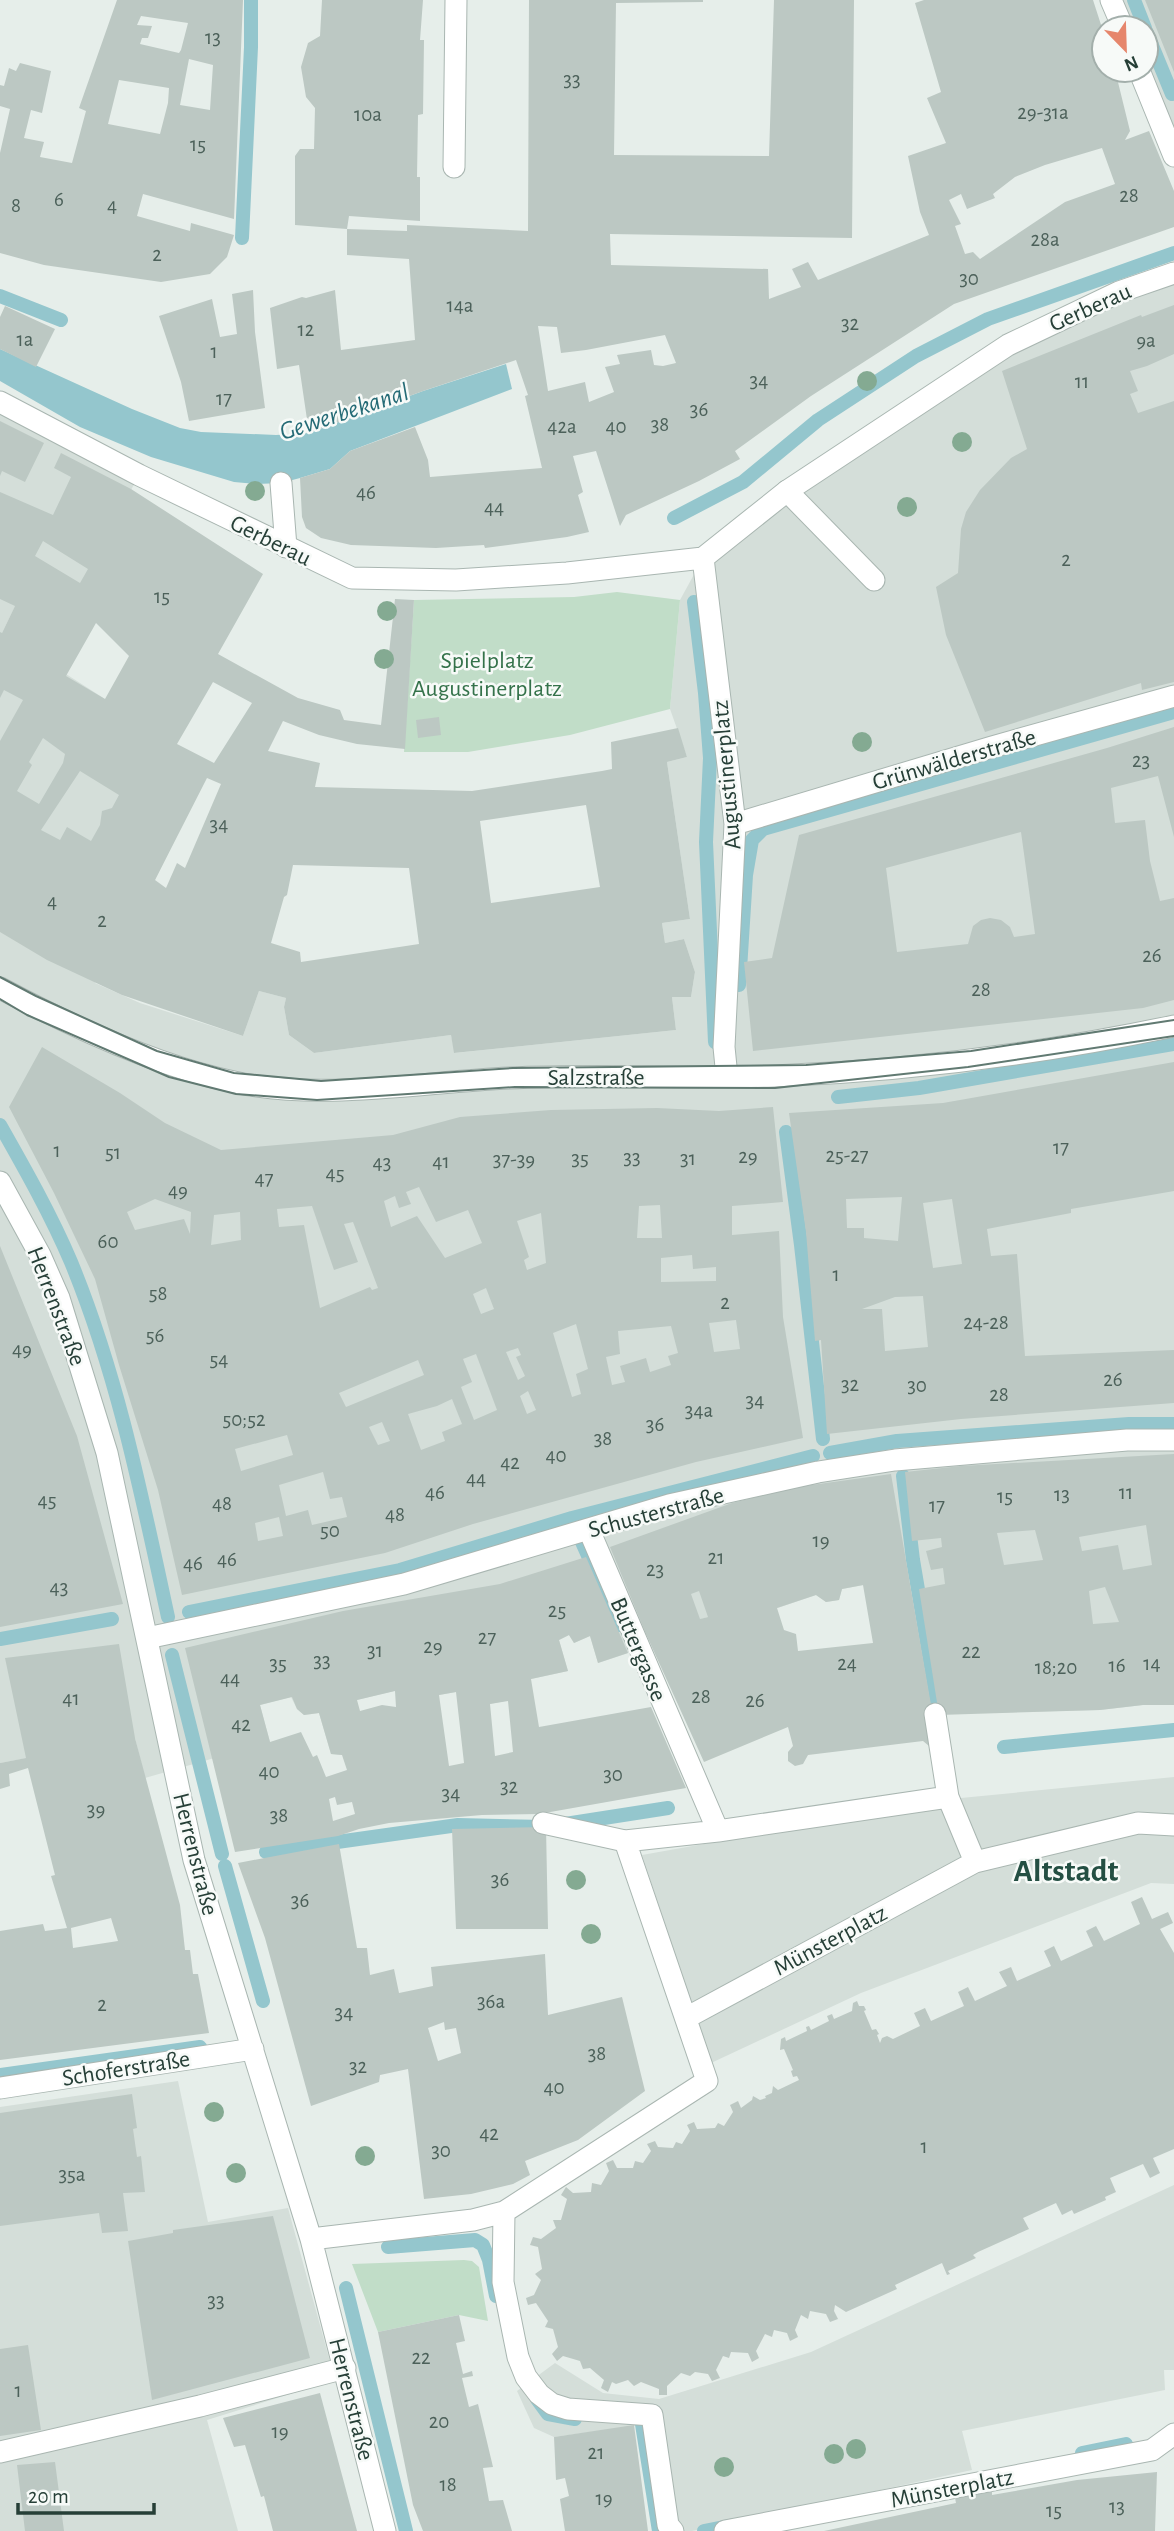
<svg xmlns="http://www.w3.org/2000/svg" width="1174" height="2531" font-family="'Alegreya Sans',sans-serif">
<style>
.built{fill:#d4ded9}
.green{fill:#c1ddc8}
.water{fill:#94c6cd}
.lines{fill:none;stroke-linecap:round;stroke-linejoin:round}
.stream{stroke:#94c6cd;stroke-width:14}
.building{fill:#bcc8c3;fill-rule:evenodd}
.lane-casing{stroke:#a9b6b1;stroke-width:23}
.street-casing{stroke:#a9b6b1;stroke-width:23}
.lane{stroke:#fff;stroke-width:21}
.street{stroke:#fff;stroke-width:21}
.tram{stroke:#617a72;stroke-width:2}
.tree{fill:#84aa92}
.labels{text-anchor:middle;stroke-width:5;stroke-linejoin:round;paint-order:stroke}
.number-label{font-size:21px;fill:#4c615a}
.street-label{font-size:24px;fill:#263f37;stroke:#f7faf8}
.park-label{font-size:24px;fill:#34724a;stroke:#f7faf8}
.water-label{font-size:26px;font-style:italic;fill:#256b76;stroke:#f7faf8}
.district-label{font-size:32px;font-weight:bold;fill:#244f43;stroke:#f7faf8}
</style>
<rect width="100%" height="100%" fill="#e6eeea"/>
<path class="built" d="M1111,0H1174V156L1146,70V28H1123Z
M1174,273V1705H1143L1100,1710L935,1714L916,1588L913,1578L908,1577L842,1589L839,1600L826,1602L816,1595L760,1614L708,1617L646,1635L628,1653L598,1663L590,1636L574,1643L569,1635L559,1640L568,1671L522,1681L524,1697L490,1704L456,1692L439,1695L406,1688L357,1700L342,1755L331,1754L319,1713L304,1715L297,1709L291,1697L260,1705L270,1742L145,1778L135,1738L0,1763V402L139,475L66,612L25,586L2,633L105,699L185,819L155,880L95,983L140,1003L243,1036L259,991L286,998L284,1007L289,1035L314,1053L451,1035L455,1053L676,1030L672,997H691L695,972L684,939L665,943L662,923L690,919L667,762L687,757L670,709L680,600L703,558L1017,341Z
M1174,1777V1884L1151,1883L861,1993L711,2063L642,1855L961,1798Z
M178,2081L208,2222L288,2208L335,2380L207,2420L238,2531H0V2107Z
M1174,2185V2370H1164L1165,2390L962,2431L972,2470L692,2531H664L649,2424L554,2437L534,2428L517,2391L555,2363L603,2393L659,2399L811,2352Z"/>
<path class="green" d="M617,592L680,600L670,709L570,735L468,752H404L414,600L574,597Z
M464,2260L472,2261L479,2267L488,2321L459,2315L378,2332L352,2264Z"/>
<path class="water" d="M0,349L132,409L180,428L201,432L276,435L309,433L423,391L506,364L512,389L350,451L330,469L300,478L281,483L257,484L234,482L151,457L80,427L0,381Z"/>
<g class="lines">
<path class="stream" d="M1134,0L1145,28
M1146,31L1172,94
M242,238L251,47V0
M0,296L61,320
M674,518L743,482L818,420L916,356L988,319L1174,253
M694,602L705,693L710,758L706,842L715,1042
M739,985L746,875L752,840L763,829L1174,712
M838,1097L919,1088L1174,1044
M0,1125C25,1169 51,1215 71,1262C118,1376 142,1497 168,1617
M786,1132L801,1245L823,1439
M830,1453L897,1441L1129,1424H1174
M903,1476L913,1560L940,1720
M581,1540L619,1625
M189,1612L400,1570L572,1518L813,1456
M0,1639L112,1619
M172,1655L222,1854
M1004,1747L1174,1730
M266,1852L458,1825L546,1827L668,1808
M225,1866L263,2001
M0,2075L200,2047
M388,2247L475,2240L483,2245L489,2260L496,2296
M346,2288L406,2531
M537,2399L548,2414L575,2419
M630,2418H641L659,2531
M1082,2453L1126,2444
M704,2531L734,2525"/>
</g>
<path class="building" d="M117,0H243L234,219L143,194L137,216L190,231L191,223L234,235L227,257L210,274L161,282L44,265L0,253V153L10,109L0,106V85L4,86L9,68L16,71L20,63L51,71L42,113L31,110L24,138L44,142L40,157L72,163L86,111L79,108ZM141,16L188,23L181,50L179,53L140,44L142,38H148L152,26L137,25ZM189,59L213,65L210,110L180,105ZM119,80L169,88L168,103L160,134L108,124Z
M322,0H423L420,40H424L423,114L418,115L417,177H420V221L349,216L347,229L295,225V156L300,149H314L315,108L306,97L301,67L308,43L320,36Z
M529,0H703V2L616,3L614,155L769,156L774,0H854L852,238L610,234L611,265L768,269L769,299L801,287L792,269L808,262L818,280L929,235L920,212L908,156L946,143L927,98L941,92L915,3L924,0H1093L1104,34V70H1115L1130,131L1125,140L1149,131L1174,191V227L954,304L811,396L735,451L740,459L699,481L626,515L620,526L596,451L573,456L583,492L578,495L589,532L567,537L485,548L484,545L436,548L351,545L321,538L306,528L302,517L300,478L330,469L350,451L415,427L428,460L430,477L542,468L525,396L528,395L516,360L423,391L309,433L299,365L277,369L270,308L302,297L306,298L335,290L341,350L415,340L409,259L347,255V229L407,231V225L528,231ZM1102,148L1115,184L1065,202L980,259L973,252L965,254L955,226L961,224L949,200L961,194L967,209L995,198L993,194L1015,177L1045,165ZM538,326L557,327L561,353L586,350L665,335L676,363L663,366L654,365L651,350L617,355L620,364L605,367L614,392L589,402L585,382L548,391Z
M1145,0H1174V72Z
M253,290L255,332L265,408L189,421L181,382L159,316L212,299L220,337L237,334L232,294Z
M1174,305V354L1147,366L1130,371L1138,391L1130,394L1138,413L1174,401V682L1142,690L1141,683L985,732L946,635L936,587L958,573L961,529L966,512L980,490L1011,458L1027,449L1002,371L1131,319L1141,315L1142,317Z
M5,306L55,329L36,367L0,349V317Z
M0,421L44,443L25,482L2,471L0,476Z
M61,453L131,489L263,574L218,654L298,698L340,710L344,720L381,725L395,599L414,600L405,749L357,744L319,735L283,721L268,751L320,763L315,787L472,791L602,771L612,769L611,742L678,728L687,757L667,762L690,919L662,923L665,943L684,939L695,972L691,997H672L676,1030L454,1053L451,1035L314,1053L289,1035L284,1007L286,998L259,991L243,1036L122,995L47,960L0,932V741L23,700L4,690L0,698V632L2,633L15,606L0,599V492L53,515L71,477L54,468ZM43,541L88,569L80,583L35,556ZM96,623L129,656L105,699L66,676ZM213,682L252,703L214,763L177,744ZM43,738L65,754L63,763L39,804L17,791L32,765L29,762ZM80,771L119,795L112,808L102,811L100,825L91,841L67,827L60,840L41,830ZM207,778L221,784L185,868L177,863L166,888L155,880ZM586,805L600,887L491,903L480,821ZM293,865L409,868L419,944L301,962L300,952L271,943L284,897L287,895Z
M439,717L441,735L418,738L416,720Z
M1174,727V837L1158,776L1111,788L1115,823L1145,820L1150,861L1160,901L1174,898V1000L1143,1008L753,1051L744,962L772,958L799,835L1107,748ZM1021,832L1035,934L1014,937L1010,927L1001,920L990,918L981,920L973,926L968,944L897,952L886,868Z
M42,1047L120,1093L165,1123L221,1150L393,1135L460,1117L551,1110L657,1108L719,1111L773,1107L783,1202L732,1206V1235L779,1231L783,1317L803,1438L696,1462L473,1524L385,1553L182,1595L158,1490L119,1365L95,1279L54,1193L9,1107ZM419,1187L436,1222L468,1210L482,1243L445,1258L417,1216L391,1227L384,1201L395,1196L399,1208L411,1204L406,1192ZM155,1199L191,1212L190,1234L184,1219L135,1230L127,1212ZM660,1205L662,1238H637L639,1206ZM312,1206L334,1270L358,1262L344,1224L353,1222L378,1288L372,1290L370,1287L320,1308L304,1225L279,1227L277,1209ZM240,1212L241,1240L211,1245L214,1215ZM541,1213L546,1263L527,1270L524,1260L529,1257L517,1221ZM692,1255L693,1269L716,1267V1281L661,1282V1258ZM486,1288L494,1309L481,1314L473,1294ZM736,1320L740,1349L714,1352L709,1323ZM576,1324L588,1369L576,1374L581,1394L572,1397L553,1333ZM671,1326L678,1353L668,1356L671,1365L650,1372L646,1358L620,1366L625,1382L612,1385L606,1357L620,1354L618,1331ZM518,1348L521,1355L516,1357L525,1376L518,1380L506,1352ZM476,1354L497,1410L474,1420L461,1387L472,1382L463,1359ZM418,1360L424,1375L346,1407L339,1393ZM528,1391L536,1410L527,1414L520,1396ZM452,1399L462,1424L442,1432L445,1441L421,1450L408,1414L437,1406ZM382,1422L390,1441L378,1445L369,1427ZM287,1435L293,1455L241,1471L235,1449ZM323,1472L330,1499L342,1497L347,1517L312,1525L308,1510L286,1516L279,1485ZM279,1517L283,1536L258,1541L255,1523Z
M1174,1062V1191L1071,1209V1213L987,1229L991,1256L1017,1254L1025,1356L1174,1350V1403L961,1419L827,1434L821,1340L815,1341L806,1232L789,1113L943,1103ZM902,1197L898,1241L864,1238V1228H847L846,1199ZM952,1199L962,1264L933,1268L923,1203ZM923,1296L928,1347L885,1351L882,1309H862L895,1297Z
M0,1246L77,1436L123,1604L0,1627Z
M1174,1454V1705H1143L1100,1710L939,1715L919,1589L945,1584L943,1568L931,1570L926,1551L942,1547L941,1538L912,1541L905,1472L961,1466ZM1146,1525L1152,1565L1123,1570L1118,1545L1082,1551L1079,1537ZM1035,1530L1043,1560L1004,1565L997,1533ZM1105,1587L1119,1622L1093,1624L1089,1591Z
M891,1474L938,1745L929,1746L923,1741L808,1755L803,1764L795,1766L788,1761V1752L793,1746L788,1727L704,1762L646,1634L610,1547L732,1503L797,1487ZM863,1585L873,1643L798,1651L796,1634L784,1630L777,1608L816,1595L826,1602L839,1600L842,1589ZM699,1591L708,1617L700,1619L691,1594Z
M586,1557L628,1653L598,1663L590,1636L574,1643L569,1635L559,1640L568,1671L531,1679L539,1727L651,1707L686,1788L539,1814L482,1815L389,1823L359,1829L338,1836L235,1852L185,1648L343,1611L500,1584ZM395,1691L396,1707L382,1705L360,1711L357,1700ZM456,1692L464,1763L449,1766L439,1695ZM292,1697L297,1709L304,1715L319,1713L331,1754L342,1755L347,1770L326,1777L317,1755L313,1757L301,1732L270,1742L260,1705ZM508,1701L513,1752L495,1756L490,1704ZM335,1797L337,1805L352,1802L355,1814L333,1821L329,1799Z
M119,1644L135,1738L180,1905L185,1950H190L193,1974H198L209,2033L0,2060V1931L43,1924L45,1931L67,1928L51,1876L55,1875L28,1768L9,1774L10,1786L0,1789V1763L26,1758L5,1658ZM111,1918L118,1941L73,1948L71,1928Z
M546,1827L548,1929H456L452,1829Z
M339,1844L357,1948H367L370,1975L394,1969L399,1993L433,1986L431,1967L545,1954L548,2015L622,1997L645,2091L578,2140L525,2161L530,2175L513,2184L471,2194L424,2199L408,2069L380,2075L379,2082L311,2106L265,1938L238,1863ZM444,2022L445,2030L456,2028L461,2053L438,2061L428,2028Z
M1142,1897L1152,1919L1168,1912L1173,1923L1160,1929L1174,1953V2149L1153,2158L1160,2173L1150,2178L1143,2164L1110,2178L1116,2192L1105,2197L1106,2200L1074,2214L1072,2210L1062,2215L1056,2203L1023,2218L1029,2229L978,2252L973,2255L976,2258L948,2271L950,2274L947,2275L942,2263L895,2285L897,2289L846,2312L835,2305L834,2311L838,2319L830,2322L826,2314L810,2311L808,2319L801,2315L795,2330L798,2337L790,2341L787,2333L774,2330L772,2337L765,2334L756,2351L759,2358L752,2362L748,2353L731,2352L729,2358L723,2356L716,2370L720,2378L712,2381L708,2374L695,2372L690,2376L681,2373L667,2386V2395H659V2389L641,2382L634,2386L628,2380L616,2384L612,2382L608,2392L601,2388L604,2380L590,2368L583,2369L580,2361L563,2356L557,2361L552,2354L558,2347L553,2329L545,2327L548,2321L536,2303L528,2305L526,2298L534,2295L541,2280L535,2274L542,2269L538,2247L530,2245L533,2237L541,2239L556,2228L553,2220H561L567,2199L561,2195L566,2187L573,2193L591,2192L592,2183L601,2185L609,2171L606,2163L613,2160L617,2168H633L635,2161L643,2163L651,2151L647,2144L655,2141L658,2147L673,2148L676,2142L682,2144L690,2131L687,2125L694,2122L697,2129L715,2128L718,2123L724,2126L733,2112L730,2105L738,2101L741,2108L752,2100L753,2096L760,2100L766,2098L765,2096L772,2093L773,2086L778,2090L799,2080L797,2076L793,2077L791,2071L793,2070L784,2049L780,2050L781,2039L785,2037L786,2041L807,2031L806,2027L809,2026L811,2030L829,2021L827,2016L832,2014L834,2019L852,2011L853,2003L857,2001L859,2006H864L866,2010L864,2011L872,2030L876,2029L879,2034L877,2035L880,2043L882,2038L887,2036L893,2039L920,2026L914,2013L925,2008L931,2021L964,2006L958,1992L968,1987L975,2001L1007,1986L999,1972L1011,1967L1017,1981L1051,1966L1044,1951L1054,1946L1061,1961L1093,1946L1086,1931L1096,1926L1104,1941L1140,1924L1131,1902Z
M132,2094L137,2128L133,2129L137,2157L141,2156L145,2192L123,2193L128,2231L102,2233L99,2213L0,2226V2113Z
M273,2216L310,2358L152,2400L128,2241L173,2233V2230Z
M459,2315L465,2341L456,2343L463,2374L472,2371L473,2376L462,2378L469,2407L478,2404L493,2467L483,2468L489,2501L503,2500L512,2531H423L413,2505L378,2332Z
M28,2345L41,2430L0,2436V2349Z
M320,2393L357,2531H273L264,2496L261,2497L245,2445L234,2447L223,2418Z
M634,2425L648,2531H565L560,2499L569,2496L565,2478L556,2480L554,2437Z
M55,2462L64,2531H25L17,2465Z
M1157,2472L1155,2531H824L956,2503L954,2493L992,2485V2495L1077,2480Z"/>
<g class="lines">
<defs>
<path id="lane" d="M454,167L456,0
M787,491L874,580
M0,2452L200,2406L345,2368"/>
<path id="street" d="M1111,0L1123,28
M1139,70L1174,156
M0,402L139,475L352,578L456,580L567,573L703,558L787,491L1008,345L1119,292L1174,273
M281,483L286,547
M703,558L735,824L724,1047L727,1077
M735,824L992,747L1174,696
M0,988C69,1025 156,1066 234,1082C321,1101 421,1082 509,1078C598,1074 686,1079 774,1076C906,1071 1045,1053 1174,1026
M0,1182L40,1255L59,1298L107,1453L194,1860L311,2239L385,2531
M589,1530L718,1831
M147,1638L404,1584L669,1505L818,1472L895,1460L1127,1440H1174
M935,1714L948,1797L975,1862
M625,1841L718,1831L948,1797
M686,2018L975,1862L1138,1823L1174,1825
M0,2088L253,2049
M504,2212L503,2282L518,2357L526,2377L539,2394L552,2404L568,2409L652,2415L668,2525L673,2531
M311,2239L473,2220L504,2212L707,2081L625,1841L543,1823
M725,2531L1152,2450L1174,2434"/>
</defs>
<use href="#lane" class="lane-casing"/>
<use href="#street" class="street-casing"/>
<use href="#lane" class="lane"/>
<use href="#street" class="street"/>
<path class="tram" d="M0,977L36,996L157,1051L234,1073L321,1081L513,1068L806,1065L971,1051L1174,1020
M0,999L27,1015L169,1077L236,1094L317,1100L515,1087L775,1088L968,1067L1174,1036"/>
</g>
<g class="tree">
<circle cx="867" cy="381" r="10"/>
<circle cx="962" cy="442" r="10"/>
<circle cx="255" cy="491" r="10"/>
<circle cx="907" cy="507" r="10"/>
<circle cx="387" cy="611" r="10"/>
<circle cx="384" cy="659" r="10"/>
<circle cx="862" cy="742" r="10"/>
<circle cx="576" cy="1880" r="10"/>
<circle cx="591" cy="1934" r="10"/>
<circle cx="214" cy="2112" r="10"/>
<circle cx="365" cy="2156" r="10"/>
<circle cx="236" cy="2173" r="10"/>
<circle cx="856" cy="2449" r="10"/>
<circle cx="834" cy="2454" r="10"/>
<circle cx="724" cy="2467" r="10"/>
</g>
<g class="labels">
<g class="number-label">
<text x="213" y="44">13</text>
<text x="572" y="86">33</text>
<text x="1043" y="119">29-31a</text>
<text x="368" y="121">10a</text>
<text x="198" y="151">15</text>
<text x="1129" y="202">28</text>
<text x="59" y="206">6</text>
<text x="16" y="212">8</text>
<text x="112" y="212">4</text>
<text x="1045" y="246">28a</text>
<text x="157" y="261">2</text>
<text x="969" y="285">30</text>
<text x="460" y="312">14a</text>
<text x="850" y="330">32</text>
<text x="306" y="336">12</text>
<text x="25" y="346">1a</text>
<text x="1146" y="347">9a</text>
<text x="214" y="358">1</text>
<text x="759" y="387">34</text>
<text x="1082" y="388">11</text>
<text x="224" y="405">17</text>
<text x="699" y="416">36</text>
<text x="660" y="431">38</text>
<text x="562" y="433">42a</text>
<text x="616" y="433">40</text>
<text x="366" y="499">46</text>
<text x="494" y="514">44</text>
<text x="1066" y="566">2</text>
<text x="162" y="603">15</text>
<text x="1141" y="767">23</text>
<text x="219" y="831">34</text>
<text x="52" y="908">4</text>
<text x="102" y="927">2</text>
<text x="1152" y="962">26</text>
<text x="981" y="996">28</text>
<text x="1061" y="1154">17</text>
<text x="57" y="1157">1</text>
<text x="113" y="1159">51</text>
<text x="847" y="1162">25-27</text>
<text x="748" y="1163">29</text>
<text x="632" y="1164">33</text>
<text x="580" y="1165">35</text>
<text x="688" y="1165">31</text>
<text x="514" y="1166">37-39</text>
<text x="441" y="1168">41</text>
<text x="382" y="1169">43</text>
<text x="335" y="1180">45</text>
<text x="264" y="1185">47</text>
<text x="178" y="1197">49</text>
<text x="108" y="1248">60</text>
<text x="836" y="1281">1</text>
<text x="158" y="1300">58</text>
<text x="725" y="1309">2</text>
<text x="986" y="1329">24-28</text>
<text x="155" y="1342">56</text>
<text x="22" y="1356">49</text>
<text x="219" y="1366">54</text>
<text x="1113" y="1386">26</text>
<text x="850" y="1391">32</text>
<text x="917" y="1392">30</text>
<text x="999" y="1401">28</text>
<text x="755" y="1407">34</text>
<text x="699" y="1417">34a</text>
<text x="244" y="1426">50;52</text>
<text x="655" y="1431">36</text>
<text x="603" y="1445">38</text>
<text x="556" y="1462">40</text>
<text x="510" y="1469">42</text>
<text x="476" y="1485">44</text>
<text x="435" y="1499">46</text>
<text x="1126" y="1499">11</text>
<text x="1062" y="1501">13</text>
<text x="1005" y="1503">15</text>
<text x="47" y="1507">45</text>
<text x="222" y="1510">48</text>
<text x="937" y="1512">17</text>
<text x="395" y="1521">48</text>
<text x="330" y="1537">50</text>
<text x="821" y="1547">19</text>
<text x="716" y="1564">21</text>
<text x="227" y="1566">46</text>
<text x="193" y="1570">46</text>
<text x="655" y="1576">23</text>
<text x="59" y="1594">43</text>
<text x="557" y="1617">25</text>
<text x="487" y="1644">27</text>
<text x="433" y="1653">29</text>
<text x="375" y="1657">31</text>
<text x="971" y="1658">22</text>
<text x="322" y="1667">33</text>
<text x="278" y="1670">35</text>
<text x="847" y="1670">24</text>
<text x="1152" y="1670">14</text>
<text x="1117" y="1672">16</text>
<text x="1056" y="1674">18;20</text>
<text x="230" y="1685">44</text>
<text x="701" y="1703">28</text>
<text x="71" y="1705">41</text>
<text x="755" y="1707">26</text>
<text x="241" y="1731">42</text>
<text x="269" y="1778">40</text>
<text x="613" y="1781">30</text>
<text x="509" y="1793">32</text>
<text x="451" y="1800">34</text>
<text x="96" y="1816">39</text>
<text x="279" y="1822">38</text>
<text x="500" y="1886">36</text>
<text x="300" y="1907">36</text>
<text x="491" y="2008">36a</text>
<text x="102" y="2011">2</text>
<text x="344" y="2019">34</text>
<text x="597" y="2060">38</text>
<text x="358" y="2073">32</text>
<text x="554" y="2094">40</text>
<text x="489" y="2140">42</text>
<text x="924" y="2153">1</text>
<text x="441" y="2157">30</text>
<text x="72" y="2181">35a</text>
<text x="216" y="2307">33</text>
<text x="421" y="2364">22</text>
<text x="18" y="2397">1</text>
<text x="439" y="2428">20</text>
<text x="280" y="2438">19</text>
<text x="596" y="2459">21</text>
<text x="448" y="2491">18</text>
<text x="604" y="2505">19</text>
<text x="1117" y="2513">13</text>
<text x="1054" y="2517">15</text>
</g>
<g class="street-label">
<text transform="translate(1090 307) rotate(-24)" y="8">Gerberau</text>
<text transform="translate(271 540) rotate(26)" y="8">Gerberau</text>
<text transform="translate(954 759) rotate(-16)" y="8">Grünwälderstraße</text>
<text transform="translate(726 775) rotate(-95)" y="8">Augustinerplatz</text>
<text x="596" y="1085">Salzstraße</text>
<text transform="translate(57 1306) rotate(69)" y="8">Herrenstraße</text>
<text transform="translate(656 1512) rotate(-15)" y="8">Schusterstraße</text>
<text transform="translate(639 1649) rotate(67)" y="8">Buttergasse</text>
<text transform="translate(196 1854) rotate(76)" y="8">Herrenstraße</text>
<text transform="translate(830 1940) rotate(-28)" y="8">Münsterplatz</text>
<text transform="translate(126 2068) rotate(-9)" y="8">Schoferstraße</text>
<text transform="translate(352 2399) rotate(76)" y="8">Herrenstraße</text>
<text transform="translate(952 2488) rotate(-11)" y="8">Münsterplatz</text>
</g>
<g class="park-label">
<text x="487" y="668">Spielplatz<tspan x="487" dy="28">Augustinerplatz</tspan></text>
</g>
<g class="water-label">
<text transform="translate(344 411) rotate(-18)" y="9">Gewerbekanal</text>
</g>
<g class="district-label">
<text x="1066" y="1881">Altstadt</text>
</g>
</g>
<g transform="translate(1125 49) rotate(157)"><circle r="33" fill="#f7faf8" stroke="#a3afab" stroke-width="2"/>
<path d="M0-5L12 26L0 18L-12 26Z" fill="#e6866c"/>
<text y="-10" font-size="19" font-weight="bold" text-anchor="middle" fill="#263f37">N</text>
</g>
<path d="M18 2503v10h136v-10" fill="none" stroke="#263f37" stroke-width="3.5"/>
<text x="28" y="2503" font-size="21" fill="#263f37" stroke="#f7faf8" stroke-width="5" paint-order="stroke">20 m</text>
</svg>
